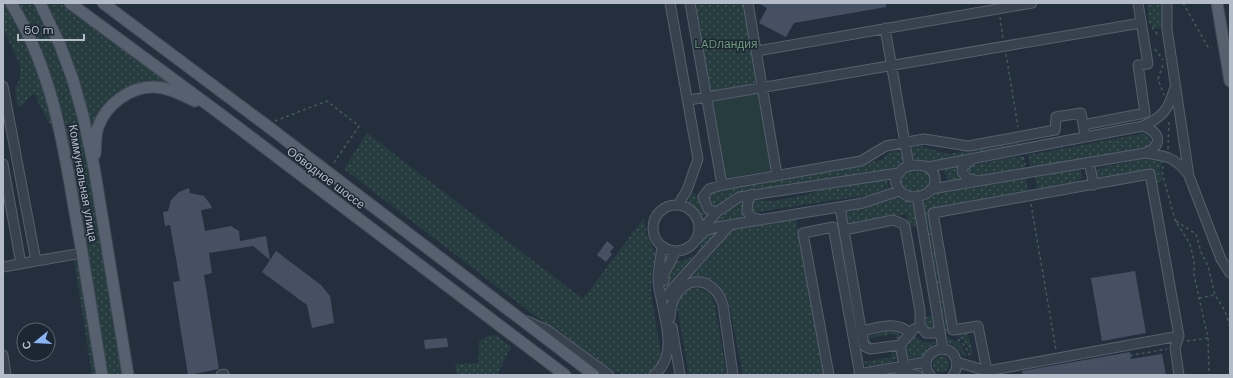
<svg xmlns="http://www.w3.org/2000/svg" width="1233" height="378" font-family="'DM Sans',sans-serif">
<style>
.grass{fill:url(#grass-dots)}
.pitch{fill:#263c3f}
.building{fill:#455162}
.lines{fill:none;stroke-linecap:round;stroke-linejoin:round}
.minor-casing{stroke:#565f6c;stroke-width:11}
.major-casing{stroke:#414a57;stroke-width:13}
.path{stroke:#44595c;stroke-width:1.5;stroke-dasharray:3 3;stroke-linecap:butt}
.minor{stroke:#38414e;stroke-width:9}
.major{stroke:#56606e;stroke-width:11}
.labels{text-anchor:middle;stroke-width:3;stroke-linejoin:round;paint-order:stroke}
.park-label{font-size:12px;fill:#6b9a76;stroke:#1d2633}
.street-label{font-size:12px;fill:#b4bcc9;stroke:#1d2633}
</style>
<defs>
<pattern id="grass-dots" width="8" height="8" patternUnits="userSpaceOnUse"><rect width="8" height="8" fill="#263c3f"/><path d="M2 2h.1M6 6h.1" fill="none" stroke="#435659" stroke-width="1.8" stroke-linecap="round"/></pattern>
</defs>
<rect width="100%" height="100%" fill="#242f3e"/>
<path class="grass" d="M3,3H7L37,63L57,139C52,124 41,112 36,96L33,94L21,106H18L15,89L20,78V65L3,28Z
M19,3H37L59,49L82,128L125,375H108L64,118L50,71Z
M47,3H60L166,81L167,85L139,87L96,129L91,130C82,85 69,44 47,3Z
M694,3H744L758,84L709,93Z
M1147,3H1164V27L1157,29L1149,23Z
M367,133L583,299L644,218L647,236L655,252V259L652,271L651,294L661,355L655,370L649,374L624,375L616,372L557,333L344,169Z
M1146,133L1149,134L1152,145L1149,148L1031,168L1028,155Z
M1019,141L1021,148L923,163C915,160 911,159 911,150L917,145L948,154Z
M895,150L903,154L904,158L891,172L736,194C728,197 722,205 714,208L707,204L708,193L715,190L882,160L886,155Z
M1022,156L1025,169L977,178L971,177L968,169L971,165Z
M1143,159L1164,162C1158,168 1160,173 1163,181L1156,183L1153,173L1098,182L1094,173L1100,168Z
M959,165L957,171L962,181H948L944,172L946,169Z
M919,169L929,174L931,183L925,191C911,193 908,195 899,184L902,173Z
M1076,169L1081,171L1082,176L1080,181L1076,183L1037,189L1034,172Z
M1025,174L1028,191L931,209L952,331L967,332L973,353L971,356C968,343 960,334 946,334L923,206L928,196L935,192L974,187Z
M883,180L887,181L889,188L881,192L868,195L757,212H753L749,204L754,200L773,201L807,195L820,190L865,181Z
M692,193L696,194L705,212L711,214L706,217L698,216C691,210 688,205 689,195Z
M896,194L913,201L937,325L934,330L929,332L924,324L926,321L925,317L934,315L918,225L909,227L906,214L851,224L848,222L846,210Z
M744,200L743,211L747,218L711,225L710,223L736,202Z
M796,218L825,375H743L728,299L718,284L713,280L698,278L671,293L717,246L729,230Z
M718,231L720,235L672,283L667,284C667,255 678,266 697,254C703,239 701,236 718,231Z
M74,260L79,263L99,375H92Z
M847,284H849L863,362L892,357L891,350L897,355L896,359C889,364 869,368 862,364Z
M697,288C706,289 710,293 714,301L727,375H689L677,306L682,293L689,289Z
M895,330L901,335L899,340L897,341L895,334L870,338L871,346H867V336Z
M496,335L511,347L497,375H457L455,364L478,363L479,341L487,336Z
M914,335C920,342 926,344 935,342V344L926,349L929,352C922,357 913,361 906,356L904,349Z
M947,337L960,343L967,355L964,356L955,346L948,343Z
M933 364a8 8 0 1 1 16 0a8 8 0 1 1-16 0Z"/>
<path class="pitch" d="M759,92L773,170L724,179L711,101Z"/>
<path class="building" d="M758,3H886V7L794,23L786,37L759,23L767,8Z
M189,188L190,193L204,196L210,204L212,208L201,210L205,231L231,226L239,231L240,241L266,236L270,260L276,251L321,285L330,296L334,323L312,328L307,305L262,272L270,260L253,246L209,253L212,273L204,275L219,369L188,375L173,282L180,281L170,225L165,226L163,212L168,211L171,200L179,192Z
M607,241L614,247L610,252L612,254L606,262L597,255Z
M1135,271L1146,333L1102,341L1091,278Z
M447,338L448,347L425,349L424,340Z
M1130,352L1131,359L1162,354L1166,375H1023L1022,371Z"/>
<g class="lines">
<defs>
<path id="minor" d="M670,3L698,159L687,190L678,205
M690,3L722,185
M748,3L777,175
M1167,3V29L1189,176L1221,259L1230,273
M885,28L909,166
M757,51L1032,3
M3,86L36,261L3,267
M689,100L1141,23
M1083,125L1145,113L1138,65L1148,64L1138,3
M1143,126C1160,132 1164,145 1145,153
M971,160L963,167L962,172L968,179L975,180
M1089,162L1094,185
M3,164L21,264
M913,165C921,165 930,165 934,174C942,197 899,209 895,179L903,168Z
M928,167L1143,126C1162,117 1168,111 1174,90
M931,189L1145,153C1168,156 1174,157 1189,175
M752,194L748,201L747,211L751,217L762,220
M917,196L943,349
M653 228a23 23 0 1 1 46 0a23 23 0 1 1-46 0Z
M840,207L864,346L870,349L900,345
M717,212L708,209L703,197L709,189L722,185L861,161L886,146L924,139L968,146L1055,130L1056,117L1081,113L1085,136
M844,230L893,220L903,224L905,227L920,311V325L926,333H935L939,329
M699,232L717,212L739,197L898,173
M696,240L705,231L717,227L863,203L899,191
M36,261L82,253
M664,281V274L676,251
M666,296L729,226
M670,318C671,311 671,303 675,297C689,272 716,280 723,305L733,375
M527,321L547,330L609,375
M672,327L680,375
M860,331C878,328 896,320 910,333
M3,355L6,375
M957,362L987,371L1179,336
M904,366L900,345L914,329
M987,371L978,326L953,330L933,213L1150,174L1179,336L1175,348L1179,375
M859,374L926,362
M221,375L224,374
M654,375C682,353 660,309 658,280C658,269 661,257 662,246
M829,375L803,233L833,227L860,375
M899,375L909,373L917,375
M930,375C914,353 951,338 956,360C958,366 956,371 953,375"/>
<path id="major" d="M11,3C51,68 63,140 75,213C85,267 93,321 102,375
M40,3L60,45L73,80L83,116L94,167L128,375
M70,3L219,113L565,375
M103,3L266,125L594,375
M1217,3L1230,81
M95,154C96,146 95,135 98,127C106,104 131,86 155,87C170,88 182,95 195,101"/>
</defs>
<use href="#minor" class="minor-casing"/>
<use href="#major" class="major-casing"/>
<path class="path" d="M1183,3L1208,47H1212
M1000,17L1003,39
M1152,27L1158,35
M1155,49L1163,60
M1006,54L1018,127
M1163,65L1158,79L1164,95
M275,121L327,101L359,126L333,164
M1168,149L1169,119
M1023,157L1025,165
M1163,166L1162,172L1175,220L1190,244L1194,261V275L1208,338L1209,375
M1031,204L1056,350
M1176,221L1196,234L1201,252L1208,266L1215,295L1225,311L1230,327
M1199,298L1215,295
M958,339L966,347L969,355
M1187,341L1208,338
M1059,368L1167,349"/>
<use href="#minor" class="minor"/>
<use href="#major" class="major"/>
</g>
<g class="labels">
<g class="park-label">
<text x="726" y="48">LADландия</text>
</g>
<g class="street-label">
<text transform="translate(326 178) rotate(37)" y="4">Обводное шоссе</text>
<text transform="translate(83 183) rotate(80)" y="4">Коммунальная улица</text>
</g>
</g>
<rect width="1233" height="378" fill="none" stroke="#b4bcc9" stroke-width="8"/>
<g transform="translate(36 342) rotate(252)"><circle r="19" fill="#1d2633" stroke="#59626f"/>
<path d="M0-3L7 15L0 10L-7 15Z" fill="#8ab4f8"/>
<text y="-6" font-size="11" font-weight="bold" text-anchor="middle" fill="#b4bcc9">С</text>
</g>
<path d="M18 34v6h66v-6" fill="none" stroke="#b4bcc9" stroke-width="2"/>
<text x="24" y="34" font-size="12" fill="#b4bcc9" stroke="#1d2633" stroke-width="3" paint-order="stroke">50 m</text>
</svg>
